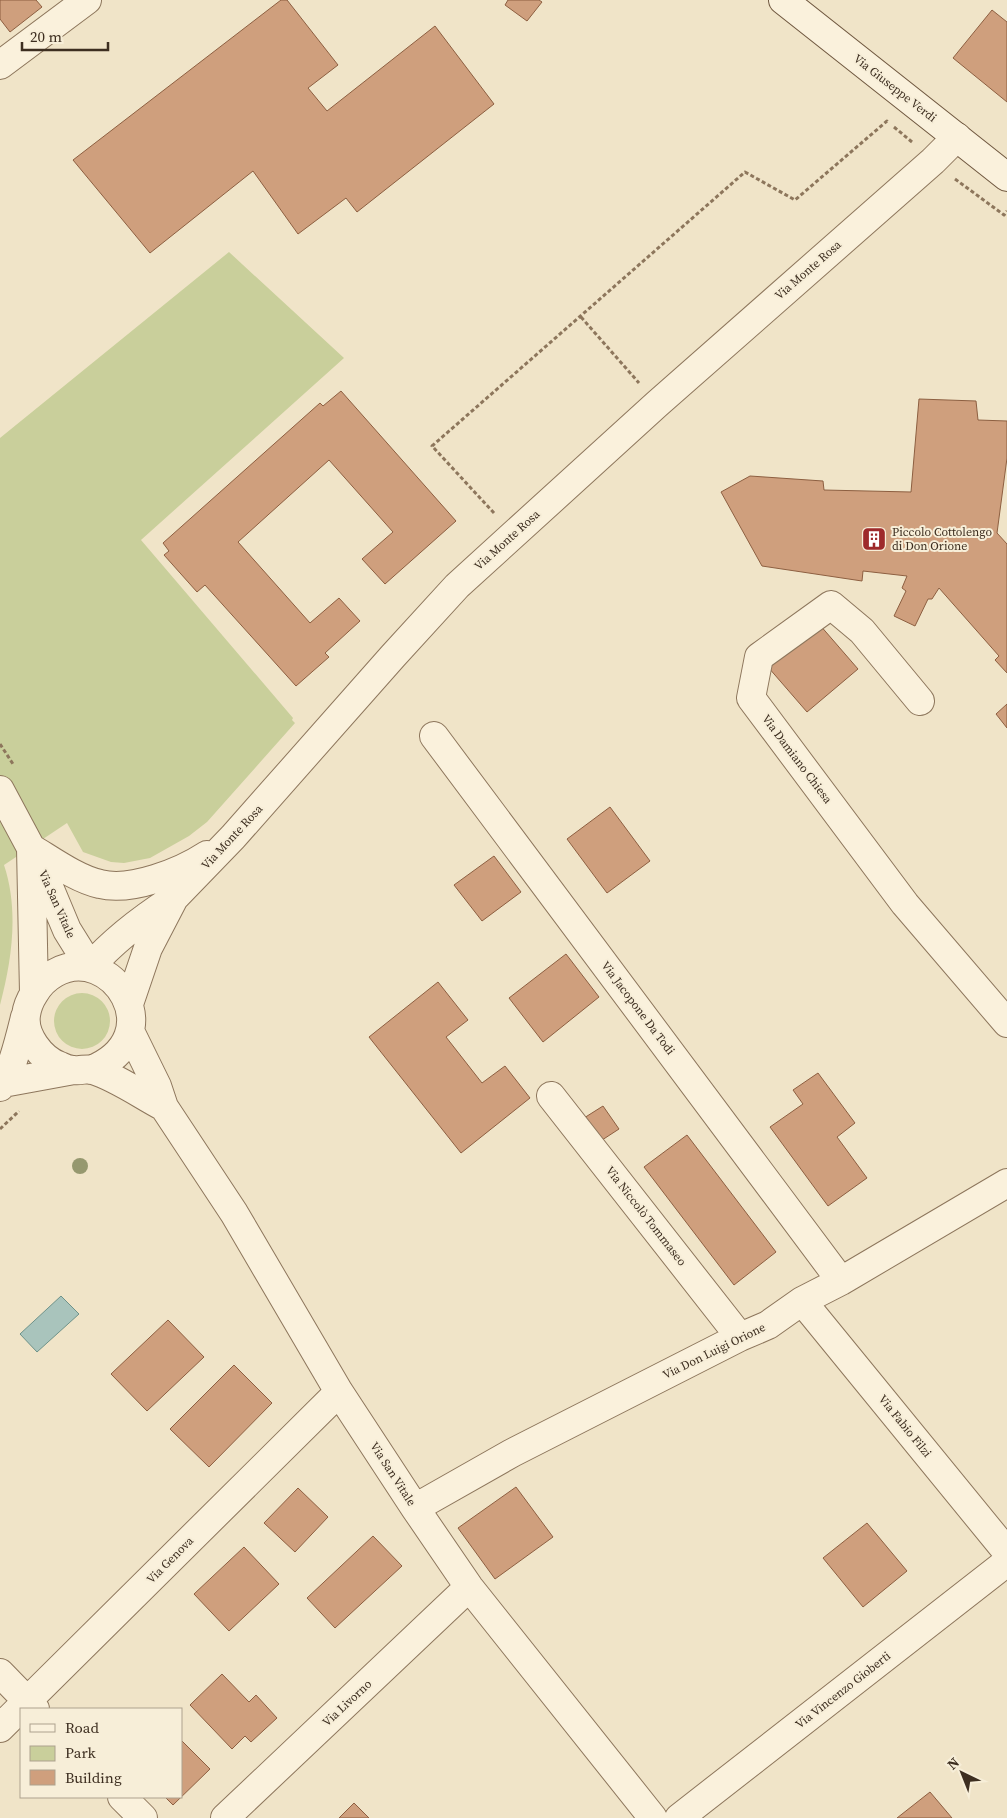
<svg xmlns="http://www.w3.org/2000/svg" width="1007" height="1818" font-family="'Source Serif 4',serif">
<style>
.green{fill:#c9cf9b}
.water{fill:#a9c4bc;stroke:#6f938a}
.building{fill:#cf9f7d;stroke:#8d5f41}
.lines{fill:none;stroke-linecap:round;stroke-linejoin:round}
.street-casing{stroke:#8d765c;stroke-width:30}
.secondary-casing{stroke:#6f573f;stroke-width:30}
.path{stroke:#8d765c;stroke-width:3;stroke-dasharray:4 2.5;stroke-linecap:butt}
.street{stroke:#faf1dc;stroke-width:28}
.secondary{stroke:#faf1dc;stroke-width:28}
.tree{fill:#96986f}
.labels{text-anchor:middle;stroke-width:4;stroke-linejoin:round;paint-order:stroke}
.street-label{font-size:12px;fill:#3d2e20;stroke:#f7eed8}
.poi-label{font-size:12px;fill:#3d2e20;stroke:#f7eed8;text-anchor:start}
</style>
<rect width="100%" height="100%" fill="#f0e4c8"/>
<path class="green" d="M229,252L344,358L141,540L293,718L292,720L295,723L207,822L189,836L150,858L124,863L111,862L83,852L67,823L4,865C19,910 12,960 0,1005V438Z
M54 1021a28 28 0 1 1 56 0a28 28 0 1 1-56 0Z"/>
<path class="water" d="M61,1296L79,1314L37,1352L20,1334Z"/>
<path class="building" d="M0,0H36L42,7L10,32L0,19Z
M281,0H287L338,65L308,88L327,111L435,26L494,104L357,212L346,198L298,234L253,171L150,253L73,160Z
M508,0H539L542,2L527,21L505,5Z
M992,10L1007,22V102L953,58Z
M341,391L456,521L385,584L362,559L393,532L329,460L238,542L310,623L339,598L360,621L325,653L329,657L296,686L205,585L197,592L164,555L169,551L163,543L320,403L323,406Z
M919,399L976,401L978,420L1007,421V458L997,533L1007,544V673L995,660L999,656L939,588L932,599H928L915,626L894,616L906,591L902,588L907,576L863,571L862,581L762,566L721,492L750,476L823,481L824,490L911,492Z
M819,624L858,669L807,712L768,667Z
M1007,704V728L996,714Z
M610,807L650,861L607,893L567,839Z
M494,856L521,892L482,921L454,885Z
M566,954L599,997L543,1042L509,998Z
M438,982L468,1020L446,1037L482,1083L505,1066L530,1098L461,1153L369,1037Z
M818,1073L855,1123L837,1137L867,1178L828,1206L770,1127L803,1104L793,1090Z
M603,1106L619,1129L599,1142L584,1118Z
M687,1135L776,1252L734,1285L644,1167Z
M168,1320L204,1357L147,1411L111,1374Z
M234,1365L272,1403L209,1467L170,1429Z
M516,1487L553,1537L495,1579L458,1528Z
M298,1488L328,1517L295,1552L264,1523Z
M867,1523L907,1571L863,1607L823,1558Z
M373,1536L402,1566L335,1628L307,1598Z
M244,1547L279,1584L229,1631L194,1594Z
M222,1674L249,1702L256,1695L277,1718L251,1742L245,1736L232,1749L190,1705Z
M181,1740L210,1769L173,1805L165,1797H181Z
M930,1792L952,1818H897Z
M354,1803L369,1818H339Z"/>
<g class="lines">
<defs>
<path id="street" d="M0,65L87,0
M920,701L862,631L831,605L759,657L751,698L905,904L1007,1023
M434,736L841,1281
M0,790L31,848L34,993
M31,848L44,875L67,930L90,967C114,940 140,920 171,900
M31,848C51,860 77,879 100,884C131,892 181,872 207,855
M129,1004L148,948L174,898L233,837L393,656L457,586L657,404L933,161L957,137
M130,1031L157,1086L164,1107L234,1213L339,1392L415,1508L469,1587L653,1818
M91,1070C174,1036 111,941 55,973C46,978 39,985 34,994C30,1000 27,1008 26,1015C23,1035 41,1059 60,1066C64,1068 70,1070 74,1070C81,1071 87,1068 93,1070C118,1078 141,1095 164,1107
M3,1083L74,1070
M0,1087C11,1076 21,1033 25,1017
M551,1096L740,1337
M802,1301L1007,1552
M415,1508L512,1453L740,1337L768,1325L802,1301L841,1281L1007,1183
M0,1673L35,1709
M0,1728L339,1392
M122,1797L143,1818
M225,1818L469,1587
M679,1818L1007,1562"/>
<path id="secondary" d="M783,0L1007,177"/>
</defs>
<use href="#street" class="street-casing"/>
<use href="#secondary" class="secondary-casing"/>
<path class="path" d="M894,127L912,142
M955,179L1004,215L1007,211
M581,317L639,383
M494,513L432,446L745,172L795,200L887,121L889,123
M0,744L13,764
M0,1129L19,1111"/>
<use href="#street" class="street"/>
<use href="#secondary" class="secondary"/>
</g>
<circle class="tree" cx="80" cy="1166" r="8"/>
<defs>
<symbol id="building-square" viewBox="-11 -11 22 22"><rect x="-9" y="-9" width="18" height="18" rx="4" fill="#9e2a2b" stroke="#f7eed8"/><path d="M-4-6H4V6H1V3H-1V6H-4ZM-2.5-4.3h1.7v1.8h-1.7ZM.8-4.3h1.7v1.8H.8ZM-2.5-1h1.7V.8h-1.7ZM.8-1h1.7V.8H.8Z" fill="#fff"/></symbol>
</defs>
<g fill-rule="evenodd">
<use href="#building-square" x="860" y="525" width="28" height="28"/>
</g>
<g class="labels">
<g class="street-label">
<text transform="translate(895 88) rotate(38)" y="4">Via Giuseppe Verdi</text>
<text transform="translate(808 270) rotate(-41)" y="4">Via Monte Rosa</text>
<text transform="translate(507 540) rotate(-42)" y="4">Via Monte Rosa</text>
<text transform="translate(797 759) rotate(53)" y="4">Via Damiano Chiesa</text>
<text transform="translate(232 837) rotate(-47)" y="4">Via Monte Rosa</text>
<text transform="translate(57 904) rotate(66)" y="4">Via San Vitale</text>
<text transform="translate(638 1008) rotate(53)" y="4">Via Jacopone Da Todi</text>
<text transform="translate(646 1216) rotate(52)" y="4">Via Niccolò Tommaseo</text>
<text transform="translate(714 1351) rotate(-26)" y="4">Via Don Luigi Orione</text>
<text transform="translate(905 1426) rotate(51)" y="4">Via Fabio Filzi</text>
<text transform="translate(393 1474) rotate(57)" y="4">Via San Vitale</text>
<text transform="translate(170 1560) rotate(-45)" y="4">Via Genova</text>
<text transform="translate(843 1690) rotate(-38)" y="4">Via Vincenzo Gioberti</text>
<text transform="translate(347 1703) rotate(-43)" y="4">Via Livorno</text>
</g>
<g class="poi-label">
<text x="892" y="536">Piccolo Cottolengo<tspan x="892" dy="14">di Don Orione</tspan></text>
</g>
</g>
<rect x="20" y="1708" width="162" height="90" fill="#f7eed8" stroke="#ada18e"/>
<rect x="30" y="1724" width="25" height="8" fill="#faf1dc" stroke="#ada18e"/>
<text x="65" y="1733" font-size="15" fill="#3d2e20">Road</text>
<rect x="30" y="1746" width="25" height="15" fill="#c9cf9b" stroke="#ada18e"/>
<text x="65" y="1758" font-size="15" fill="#3d2e20">Park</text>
<rect x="30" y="1770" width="25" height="15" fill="#cf9f7d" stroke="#ada18e"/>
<text x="65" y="1783" font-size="15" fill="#3d2e20">Building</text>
<g transform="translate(962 1773) rotate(317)" stroke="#f7eed8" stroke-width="4" paint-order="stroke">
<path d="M0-4L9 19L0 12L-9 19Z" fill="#3d2e20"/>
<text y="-8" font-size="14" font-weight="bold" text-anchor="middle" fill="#3d2e20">N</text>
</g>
<path d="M22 42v8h86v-8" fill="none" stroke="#3d2e20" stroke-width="2.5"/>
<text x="30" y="42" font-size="15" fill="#3d2e20" stroke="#f7eed8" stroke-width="4" paint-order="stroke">20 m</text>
</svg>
